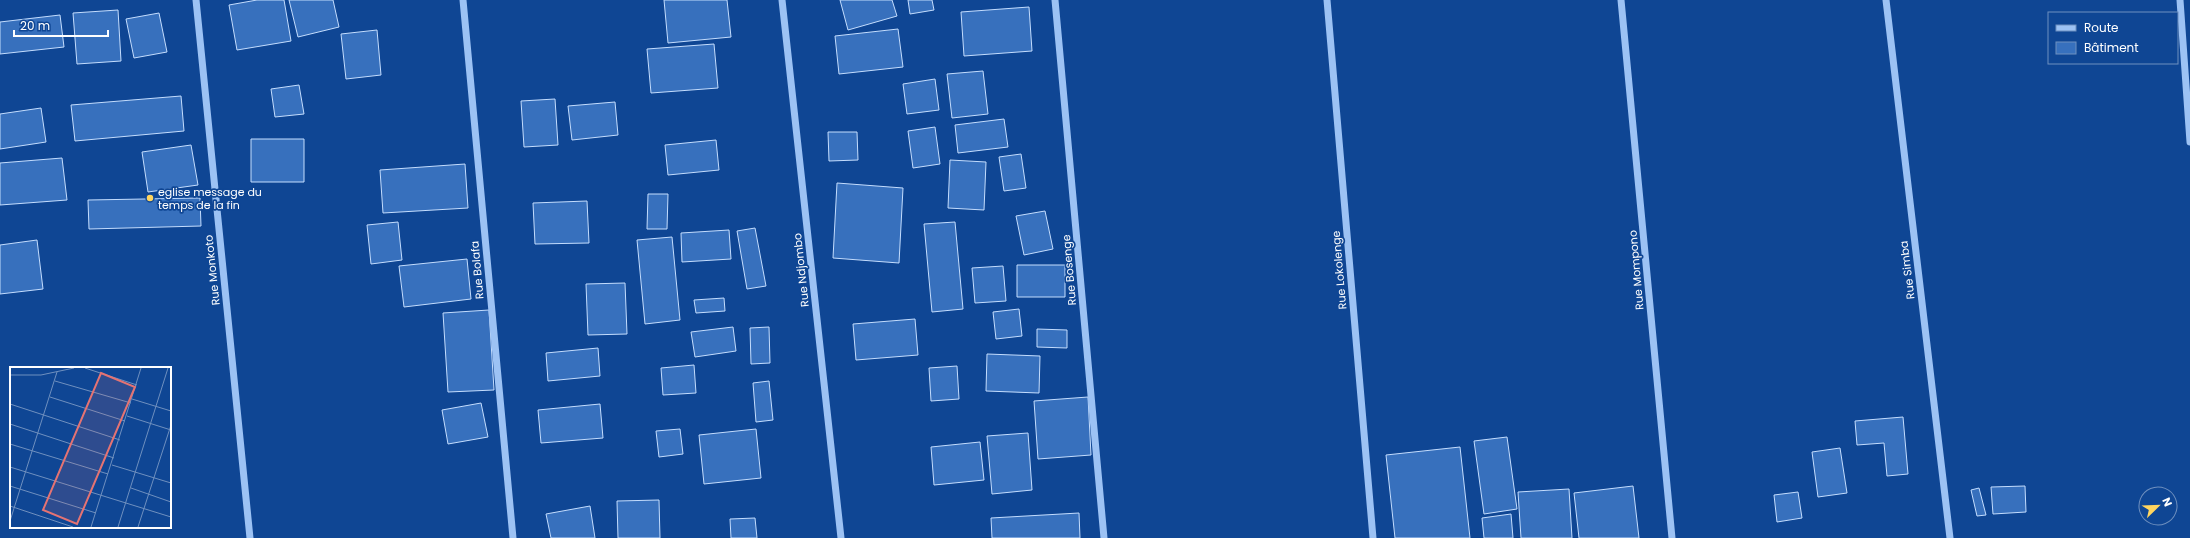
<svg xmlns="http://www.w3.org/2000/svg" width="2190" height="538" font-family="Poppins,sans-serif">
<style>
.building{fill:#3770bd;stroke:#c4ddfe}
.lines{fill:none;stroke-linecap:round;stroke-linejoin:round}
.minor{stroke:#9cc2f4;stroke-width:7}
.poi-dot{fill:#ffd55f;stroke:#0f4694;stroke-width:1.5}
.labels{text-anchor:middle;stroke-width:3.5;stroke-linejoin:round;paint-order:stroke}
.poi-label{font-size:11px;fill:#fff;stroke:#0f4694;text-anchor:start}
.street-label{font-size:11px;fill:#fff;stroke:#0f4694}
.inset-road{fill:none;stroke:#6f90bf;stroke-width:1}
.view{fill:#e47373;fill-opacity:0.15;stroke:#e47373;stroke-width:2}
.inset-edge{fill:none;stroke:#fff;stroke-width:2}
</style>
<rect width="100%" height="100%" fill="#0f4694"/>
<path class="building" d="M257,0H284L291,41L237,50L229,5Z
M289,0H333L339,27L298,37Z
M664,0H727L731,37L668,43Z
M840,0H892L897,16L848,30Z
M908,0H932L934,10L910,14Z
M1029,7L1032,51L964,56L961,12Z
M118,10L121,61L77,64L73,13Z
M159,13L167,52L134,58L126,19Z
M60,15L64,47L0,54V22Z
M898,29L903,67L839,74L835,36Z
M377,30L381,75L346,79L341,34Z
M714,44L718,88L651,93L647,49Z
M983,71L988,114L952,118L947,74Z
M935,79L939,110L907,114L903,84Z
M299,85L304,114L275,117L271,89Z
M181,96L184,131L75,141L71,105Z
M555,99L558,145L524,147L521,101Z
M615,102L618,135L572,140L568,106Z
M41,108L46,142L0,149V114Z
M1004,119L1008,147L958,153L955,125Z
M935,127L940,164L913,168L908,131Z
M828,132H857L858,160L829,161Z
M251,139H304V182H251Z
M716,140L719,170L668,175L665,145Z
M191,145L198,185L148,192L142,152Z
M1021,154L1026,188L1004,191L999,157Z
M62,158L67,200L0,205V163Z
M950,160L986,162L984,210L948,208Z
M465,164L468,208L383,213L380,170Z
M837,183L903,188L899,263L833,258Z
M648,194H668L667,229H647Z
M200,198L201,226L89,229L88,200Z
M587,201L589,243L535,244L533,203Z
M1045,211L1053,249L1024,255L1016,216Z
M398,222L402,260L371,264L367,225Z
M955,222L963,309L932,312L924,224Z
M755,228L766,286L747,289L737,231Z
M729,230L731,259L682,262L681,233Z
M672,237L680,320L645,324L637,240Z
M37,240L43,289L0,294V245Z
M467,259L471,299L404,307L399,266Z
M1017,265H1065V297H1017Z
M1003,266L1006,301L975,303L972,268Z
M625,283L627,334L588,335L586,284Z
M724,298L725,311L696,313L694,300Z
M1019,309L1022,336L996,339L993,312Z
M489,310L494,390L448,392L443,313Z
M915,319L918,355L856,360L853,324Z
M733,327L736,351L695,357L691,332Z
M769,327L770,363L751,364L750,328Z
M1037,329L1067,330V348L1037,347Z
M598,348L600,376L548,381L546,353Z
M987,354L1040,356L1039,393L986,391Z
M694,365L696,393L663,395L661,368Z
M957,366L959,399L931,401L929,368Z
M769,381L773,420L756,422L753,383Z
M1088,397L1091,455L1038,459L1034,401Z
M481,403L488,437L448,444L442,410Z
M600,404L603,438L541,443L538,410Z
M1903,417L1908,474L1887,476L1884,443L1857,445L1855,421Z
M680,429L683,454L659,457L656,431Z
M756,429L761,478L704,484L699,435Z
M1028,433L1032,490L992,494L987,436Z
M1507,437L1517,509L1484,514L1474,441Z
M980,442L984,480L934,485L931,447Z
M1460,447L1470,538H1395L1386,455Z
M1840,448L1847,493L1818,497L1812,452Z
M1633,486L1639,538H1579L1574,493Z
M2025,486L2026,512L1993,514L1991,487Z
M1979,488L1986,515L1977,516L1971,490Z
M1569,489L1572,538H1521L1518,492Z
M1798,492L1802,518L1777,522L1774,495Z
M659,500L660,538H618L617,501Z
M590,506L595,538H551L546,514Z
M1079,513L1080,538H992L991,518Z
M1511,514L1513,538H1484L1482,518Z
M755,518L757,538H731L730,519Z"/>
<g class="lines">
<path class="minor" d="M196,0L250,538
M463,0L513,538
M782,0L841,538
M1055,0L1104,538
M1327,0L1373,538
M1621,0L1672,538
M1886,0L1950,538
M2180,0L2190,142"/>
</g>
<circle class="poi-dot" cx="150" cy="198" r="4"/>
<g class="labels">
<g class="poi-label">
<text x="158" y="196">eglise message du<tspan x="158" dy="13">temps de la fin</tspan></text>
</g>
<g class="street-label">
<text transform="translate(212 270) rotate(-96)" y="4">Rue Monkoto</text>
<text transform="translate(477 270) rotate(-95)" y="4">Rue Bolafa</text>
<text transform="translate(801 270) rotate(-96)" y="4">Rue Ndjombo</text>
<text transform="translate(1069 270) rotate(-95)" y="4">Rue Bosenge</text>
<text transform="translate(1339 270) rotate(-95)" y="4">Rue Lokolenge</text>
<text transform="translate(1636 270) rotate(-95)" y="4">Rue Mompono</text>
<text transform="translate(1907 270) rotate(-97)" y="4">Rue Simba</text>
</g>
</g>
<g transform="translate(10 367)">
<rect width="161" height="161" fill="#0f4694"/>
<path class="inset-road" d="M75,1L127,18M0,8H31L64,1M45,14L121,36M40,30L115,54M122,32L161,44M0,37L110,73M117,49L161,63M0,57L104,91M0,77L98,107M102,98L161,116M0,100L161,150M0,119L86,146M121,121L161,135M0,139L63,160M0,154L47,5M81,160L131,1M108,160L158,1M128,160L161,58"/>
<path class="view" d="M91,6L125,20L67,157L33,143Z"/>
<rect width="161" height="161" class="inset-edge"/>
</g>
<rect x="2048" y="12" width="130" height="52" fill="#0f4694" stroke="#6f90bf"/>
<rect x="2056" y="25" width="20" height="6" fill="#9cc2f4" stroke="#6f90bf"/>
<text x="2084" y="32" font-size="12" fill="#ffffff">Route</text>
<rect x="2056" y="42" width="20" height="12" fill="#3770bd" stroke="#6f90bf"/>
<text x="2084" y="52" font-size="12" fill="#ffffff">Bâtiment</text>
<g transform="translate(2158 506) rotate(67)"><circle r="19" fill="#0f4694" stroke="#6f90bf"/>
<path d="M0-3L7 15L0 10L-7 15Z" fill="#ffd55f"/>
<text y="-6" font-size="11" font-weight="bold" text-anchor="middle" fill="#ffffff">N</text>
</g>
<path d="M14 30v6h94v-6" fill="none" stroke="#ffffff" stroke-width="2"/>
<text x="20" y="30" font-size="12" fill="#ffffff" stroke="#0f4694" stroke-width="3" paint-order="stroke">20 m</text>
</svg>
